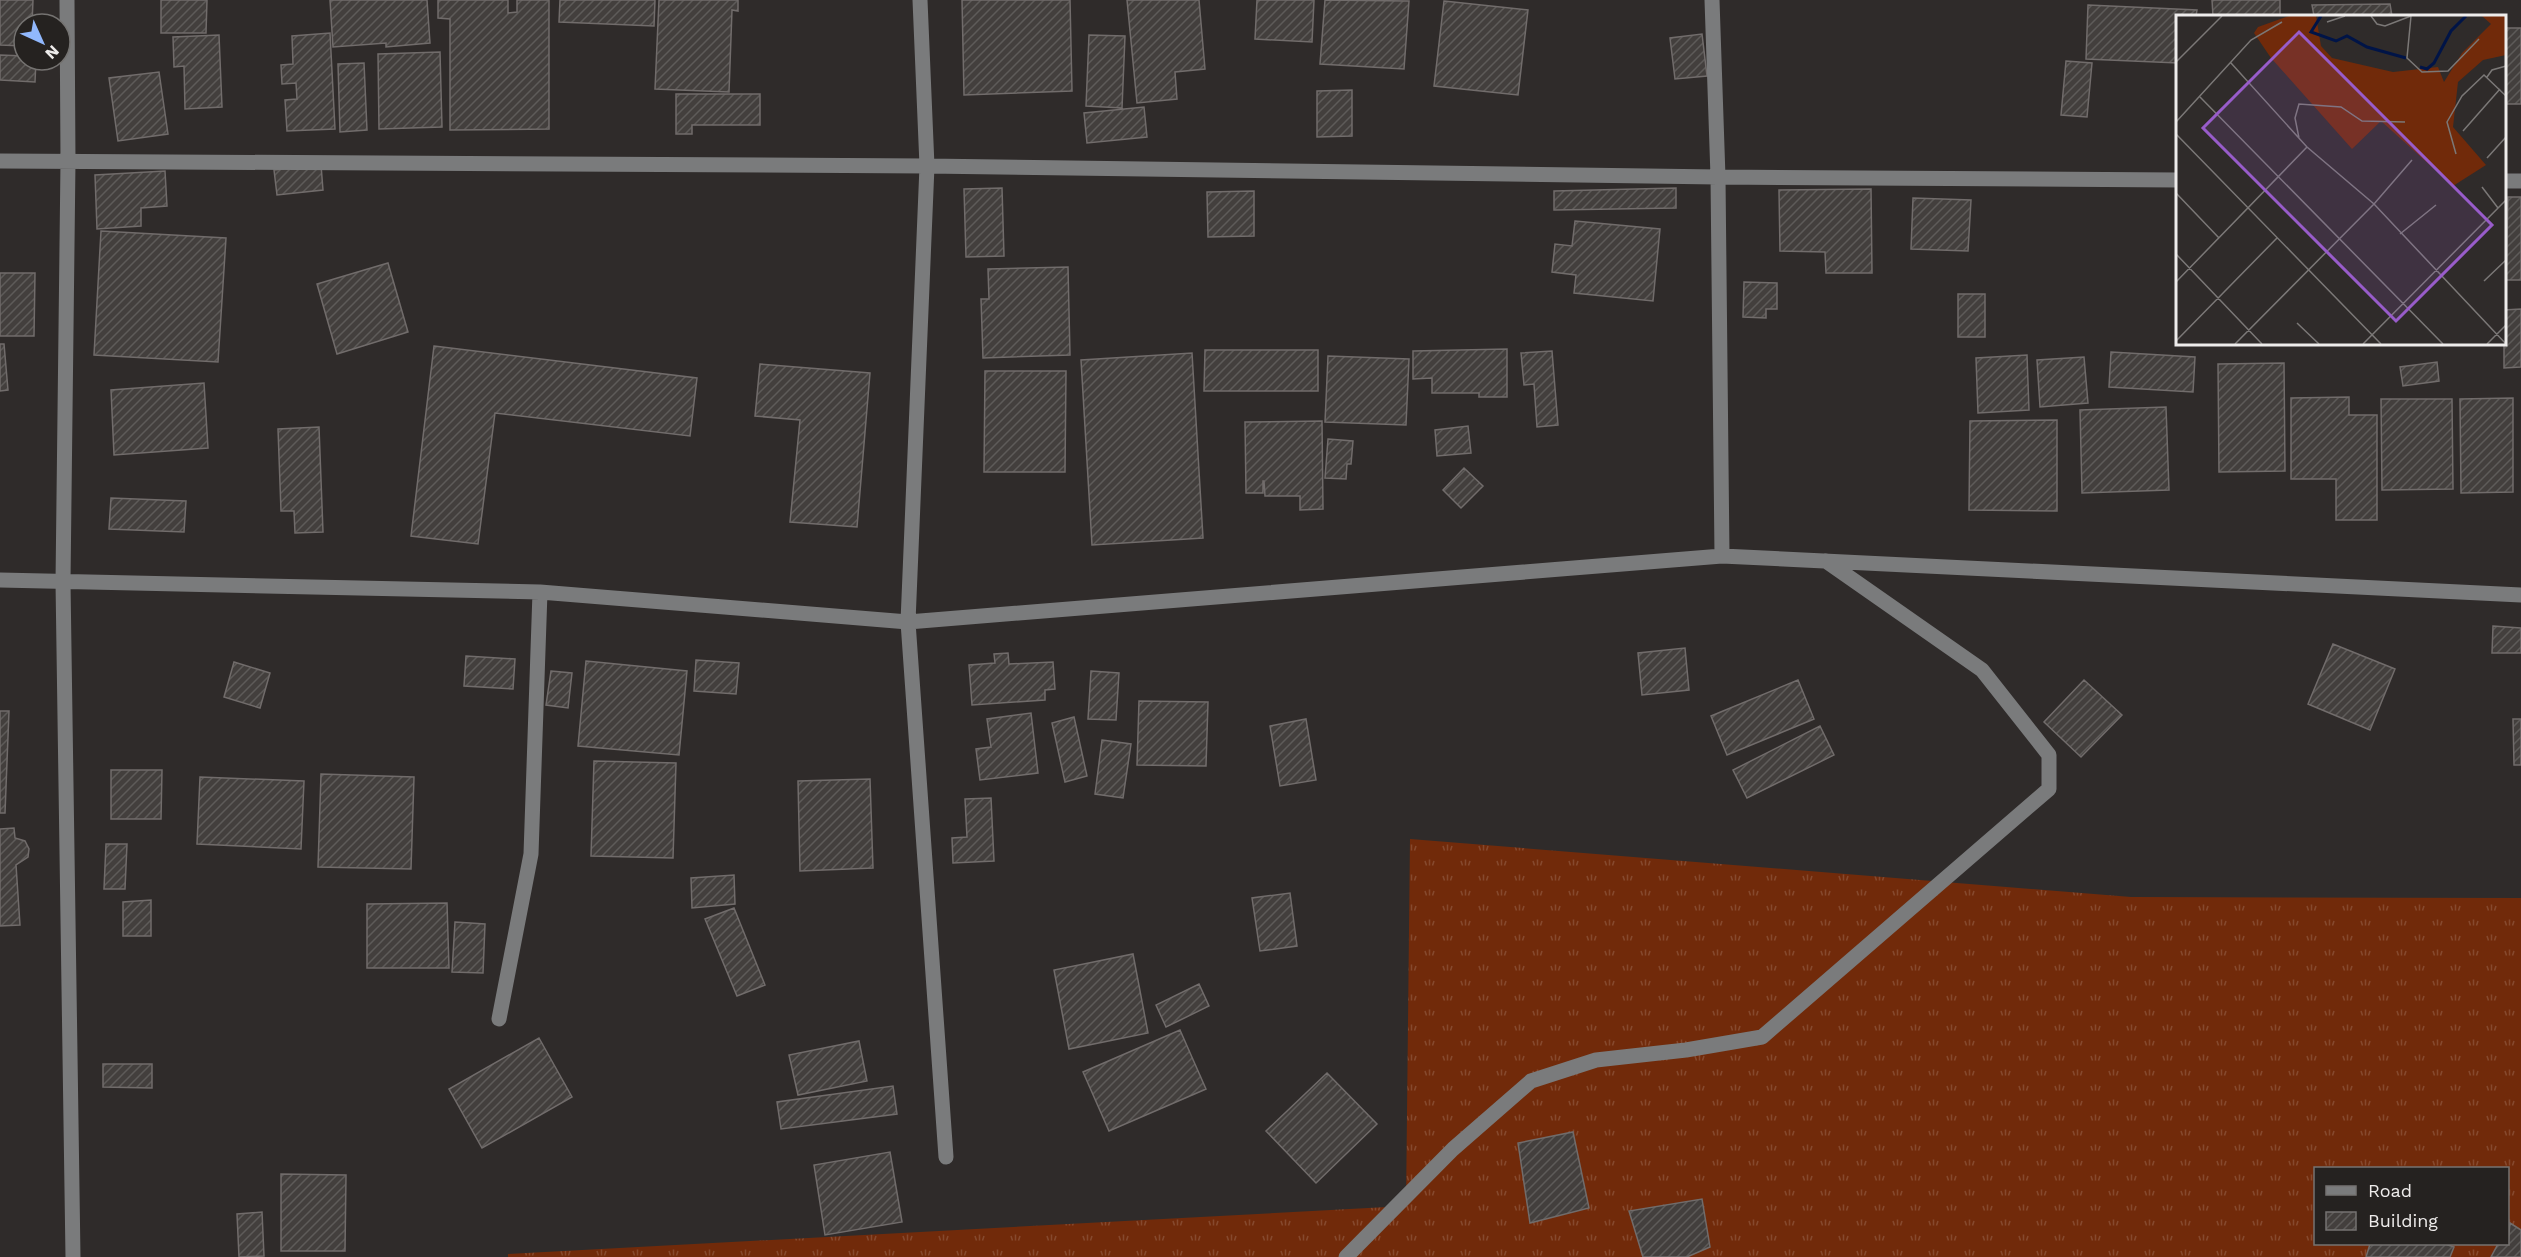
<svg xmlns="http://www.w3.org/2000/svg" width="2521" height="1257" font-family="'Work Sans',sans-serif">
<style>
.grass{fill:url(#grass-tufts);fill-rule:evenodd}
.building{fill:url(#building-hatch);stroke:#716c6b;stroke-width:1.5}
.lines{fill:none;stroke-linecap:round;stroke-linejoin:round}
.minor{stroke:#7a7b7c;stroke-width:15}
.inset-river{fill:none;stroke:#001447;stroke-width:3}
.inset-road{fill:none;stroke:#7b7877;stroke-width:1.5}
.view{fill:#985cca;fill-opacity:0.15;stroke:#985cca;stroke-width:3}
.inset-edge{fill:none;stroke:#eeeceb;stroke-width:3}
</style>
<defs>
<pattern id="grass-tufts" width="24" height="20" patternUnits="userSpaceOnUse" patternTransform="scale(1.5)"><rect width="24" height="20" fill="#712a0a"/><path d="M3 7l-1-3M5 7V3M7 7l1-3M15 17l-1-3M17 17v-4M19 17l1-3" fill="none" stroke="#86492e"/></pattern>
<pattern id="building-hatch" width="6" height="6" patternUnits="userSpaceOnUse" patternTransform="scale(1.5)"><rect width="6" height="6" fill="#433f3d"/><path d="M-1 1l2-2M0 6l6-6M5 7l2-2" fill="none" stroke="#5e5b59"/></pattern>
</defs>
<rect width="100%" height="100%" fill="#2f2b2a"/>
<path class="grass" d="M1410,839L2131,897L2521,898V1257H508V1254L1406,1206ZM2316,1168H2508V1244H2316Z"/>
<path class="building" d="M0,0H33L32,24H24V46L0,45Z
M161,0H207L206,33H161Z
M330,0H427L430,43L386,47V43L333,47Z
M438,0H508V13L517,12V0H549V129L450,130V19L438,18Z
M560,0H655L654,26L559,22Z
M659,0H738V11L732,10L729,92L655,89Z
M962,0H1070L1072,91L964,95Z
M1127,0H1199L1205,69L1175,72L1177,99L1137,103Z
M1257,0H1314L1312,42L1255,39Z
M1325,0L1409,1L1404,69L1320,64Z
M2212,0H2280V16H2213Z
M1444,1L1528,10L1518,95L1434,86Z
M2390,4L2392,16H2314L2312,5Z
M2088,5L2197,10L2196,16H2178V63L2086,59Z
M2504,28H2521V104H2504Z
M330,33L335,129L287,131L285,100L297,99L296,83L282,84L281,65L293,64L292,36Z
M1702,34L1707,76L1675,79L1670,38Z
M219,35L222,107L185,109L184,66L174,67L173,37Z
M1089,35L1125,36L1122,108L1086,106Z
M440,52L442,127L379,129L378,54Z
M0,55L24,56V60H36L35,82L0,80Z
M2066,61L2092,63L2087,117L2061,115Z
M364,63L367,130L340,132L338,64Z
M159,72L168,134L118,141L109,78Z
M1352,90V136L1317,137V91Z
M676,94H760V125H692V134H676Z
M1144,107L1147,137L1087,143L1084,113Z
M321,165L323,190L277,195L274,170Z
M165,171L167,206L141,208V226L97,229L95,175Z
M1002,188L1004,256L966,257L964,189Z
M1676,188V208L1554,210V191Z
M1871,189L1872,273H1826L1825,252L1780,251L1779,190Z
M1254,191V236L1208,237L1207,192Z
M2508,197H2521V280H2506Z
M1913,198L1971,200L1968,251L1911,249Z
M1575,221L1660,229L1653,301L1574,293L1576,275L1552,272L1555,244L1572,246Z
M101,231L226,238L218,362L94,355Z
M388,263L408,332L337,354L317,284Z
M1068,267L1070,355L983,358L981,299H989L988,269Z
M0,273H35L34,336H0Z
M1744,282L1777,283V309H1766V318L1743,317Z
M1958,294H1985V337H1958Z
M2521,309V367L2504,368V310Z
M0,344H4L8,390L0,391Z
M434,346L697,378L690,436L495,413L478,544L411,536Z
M1507,349V397H1479V393H1432V378L1413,379V351Z
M1205,350H1318V391H1204Z
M1552,351L1558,425L1537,427L1534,384L1524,385L1521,353Z
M2111,352L2195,357L2193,392L2109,387Z
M1192,353L1203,538L1092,545L1081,360Z
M2027,355L2029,410L1978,413L1976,358Z
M1328,356L1409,359L1406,425L1325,422Z
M2084,357L2088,403L2040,407L2037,360Z
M2437,362L2439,381L2403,386L2400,367Z
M2284,363L2285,471L2219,472L2218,364Z
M760,364L870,373L857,527L790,522L800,420L755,416Z
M985,371H1066L1065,472H984Z
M204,383L208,448L114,455L111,390Z
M2349,397V415H2377V520H2336V479H2291V398Z
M2513,398V492L2461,493L2460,399Z
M2381,399H2452L2453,489L2382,490Z
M2166,407L2169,490L2082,493L2080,410Z
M2057,420V511L1969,510L1970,421Z
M1322,421L1323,509L1300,510V496H1265L1264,481H1263V493H1246L1245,422Z
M1468,426L1471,453L1437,456L1435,430Z
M319,427L323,532L295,533L294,511H281L278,429Z
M1328,439L1353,441L1351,464H1347L1346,479L1325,478Z
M1464,468L1483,486L1461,508L1443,490Z
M111,498L186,501L184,532L109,529Z
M2493,626L2521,628V653H2492Z
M2333,644L2395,669L2370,730L2308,704Z
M1685,648L1689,690L1642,695L1638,653Z
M1008,653L1009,664L1053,662L1055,689L1045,690V700L972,705L969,665L995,663L994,654Z
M466,656L515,659L513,689L464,686Z
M696,660L739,663L736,694L694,691Z
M586,661L687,671L679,755L578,746Z
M234,662L270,673L260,708L224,697Z
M551,671L572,673L568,708L546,705Z
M1091,671L1119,673L1116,720L1088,719Z
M1798,680L1814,719L1727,755L1711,716Z
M2084,680L2122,715L2081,757L2044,722Z
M1139,701L1208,702L1206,766L1137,765Z
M0,711H9L5,813H0Z
M1031,713L1038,773L980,780L976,749L991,747L987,719Z
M1074,717L1087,776L1065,782L1052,723Z
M1306,719L1316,780L1280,786L1270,726Z
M2513,719H2521V765H2514Z
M1820,726L1834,755L1747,798L1733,770Z
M1102,740L1131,744L1123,798L1095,794Z
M594,761L676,763L673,858L591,856Z
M111,770H162L161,819H111Z
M321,774L414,777L411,869L318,867Z
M200,777L304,781L301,849L197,844Z
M870,779L873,868L800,871L798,781Z
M991,798L994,861L953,863L952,838L967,837L965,799Z
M14,828L15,838L25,841L29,849L28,857L16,865L20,925L0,926V829Z
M106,844H127L125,889H104Z
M734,875L735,904L692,908L691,878Z
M1290,893L1297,946L1260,951L1252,898Z
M151,900V936H123V902Z
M447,903L449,968H367V904Z
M734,908L765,985L737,996L705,919Z
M455,922L485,924L483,973L452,972Z
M1133,954L1148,1033L1069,1049L1054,970Z
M1199,984L1209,1006L1166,1027L1156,1005Z
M1180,1030L1206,1089L1109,1131L1083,1072Z
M539,1038L572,1097L482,1148L449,1089Z
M859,1041L867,1081L798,1095L789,1055Z
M103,1064H152V1088L103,1087Z
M1327,1073L1377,1124L1316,1183L1266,1131Z
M893,1086L897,1114L781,1129L777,1102Z
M1573,1132L1589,1208L1530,1223L1518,1143Z
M890,1152L902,1222L825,1235L814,1165Z
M281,1174L346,1175L345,1251H281Z
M1702,1199L1710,1247L1687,1257H1643L1629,1211Z
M262,1212L264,1256L239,1257L237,1214Z
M2510,1223L2521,1230V1257H2491L2498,1244H2508Z
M2370,1244H2445L2454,1247L2450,1257H2366Z"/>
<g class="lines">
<path class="minor" d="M67,0L68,161L63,582L73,1257
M920,0L927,166L908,622L946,1157
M1712,0L1718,177L1722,556
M0,161L927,166L1718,177L2178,180
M2504,181H2521
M0,580L540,592L908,622L1722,556L2521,595
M499,1019L531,854L540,592
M1346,1257L1453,1149L1531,1081L1596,1060L1686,1050L1762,1037L2049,789V755L1982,670L1826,561"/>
</g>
<g transform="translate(2176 15)">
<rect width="330" height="330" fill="#2f2b2a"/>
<path d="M113,1H140L145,31L156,43L217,57L262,52L268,67L286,38L315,9L306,1H330V40L307,45L282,67L277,112L310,150L277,171L205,106L176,134L95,43L78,18L82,12Z" fill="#712a0a"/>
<path class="inset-river" d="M145,1L135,17L160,26L171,21L191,32L230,43M244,52L251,54L258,48L275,16L290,1"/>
<path class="inset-road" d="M195,1L201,9L209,11L235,1M235,1L231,43L246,57L272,56L303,24M151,7L169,1M0,47L46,1M55,48L131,132L198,189L330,329M311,62L316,55L330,51M24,82L267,329M0,107L75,25L106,7M287,116L324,74M0,119L205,329M123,123L119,103L123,89L165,92L186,106L229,107M280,139L271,107L286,81L308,60L330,81M311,143L330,122M306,172L322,193M0,178L43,223M224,219L260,190M0,239L86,329M308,266L330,245M0,267L131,132M121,308L143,329M0,326L101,223M59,329L198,189L236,145M187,329L330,185M311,329L330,310"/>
<path class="view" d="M123,17L316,210L220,306L27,113Z"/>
<rect width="330" height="330" class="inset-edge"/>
</g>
<rect x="2314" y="1167" width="195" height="78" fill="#252220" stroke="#757371" stroke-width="1.5"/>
<rect x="2326" y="1186" width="30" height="9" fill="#7a7b7c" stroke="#757371" stroke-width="1.5"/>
<text x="2368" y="1197" font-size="18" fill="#eeeceb">Road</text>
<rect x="2326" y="1212" width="30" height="18" fill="url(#building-hatch)" stroke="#757371" stroke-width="1.5"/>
<text x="2368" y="1227" font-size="18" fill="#eeeceb">Building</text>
<g transform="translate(42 42) rotate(135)"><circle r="28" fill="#252220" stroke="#757371" stroke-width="1.5"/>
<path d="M0-4.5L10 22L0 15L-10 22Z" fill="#91b8fd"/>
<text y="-9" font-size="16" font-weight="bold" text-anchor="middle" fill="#eeeceb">N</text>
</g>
</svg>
